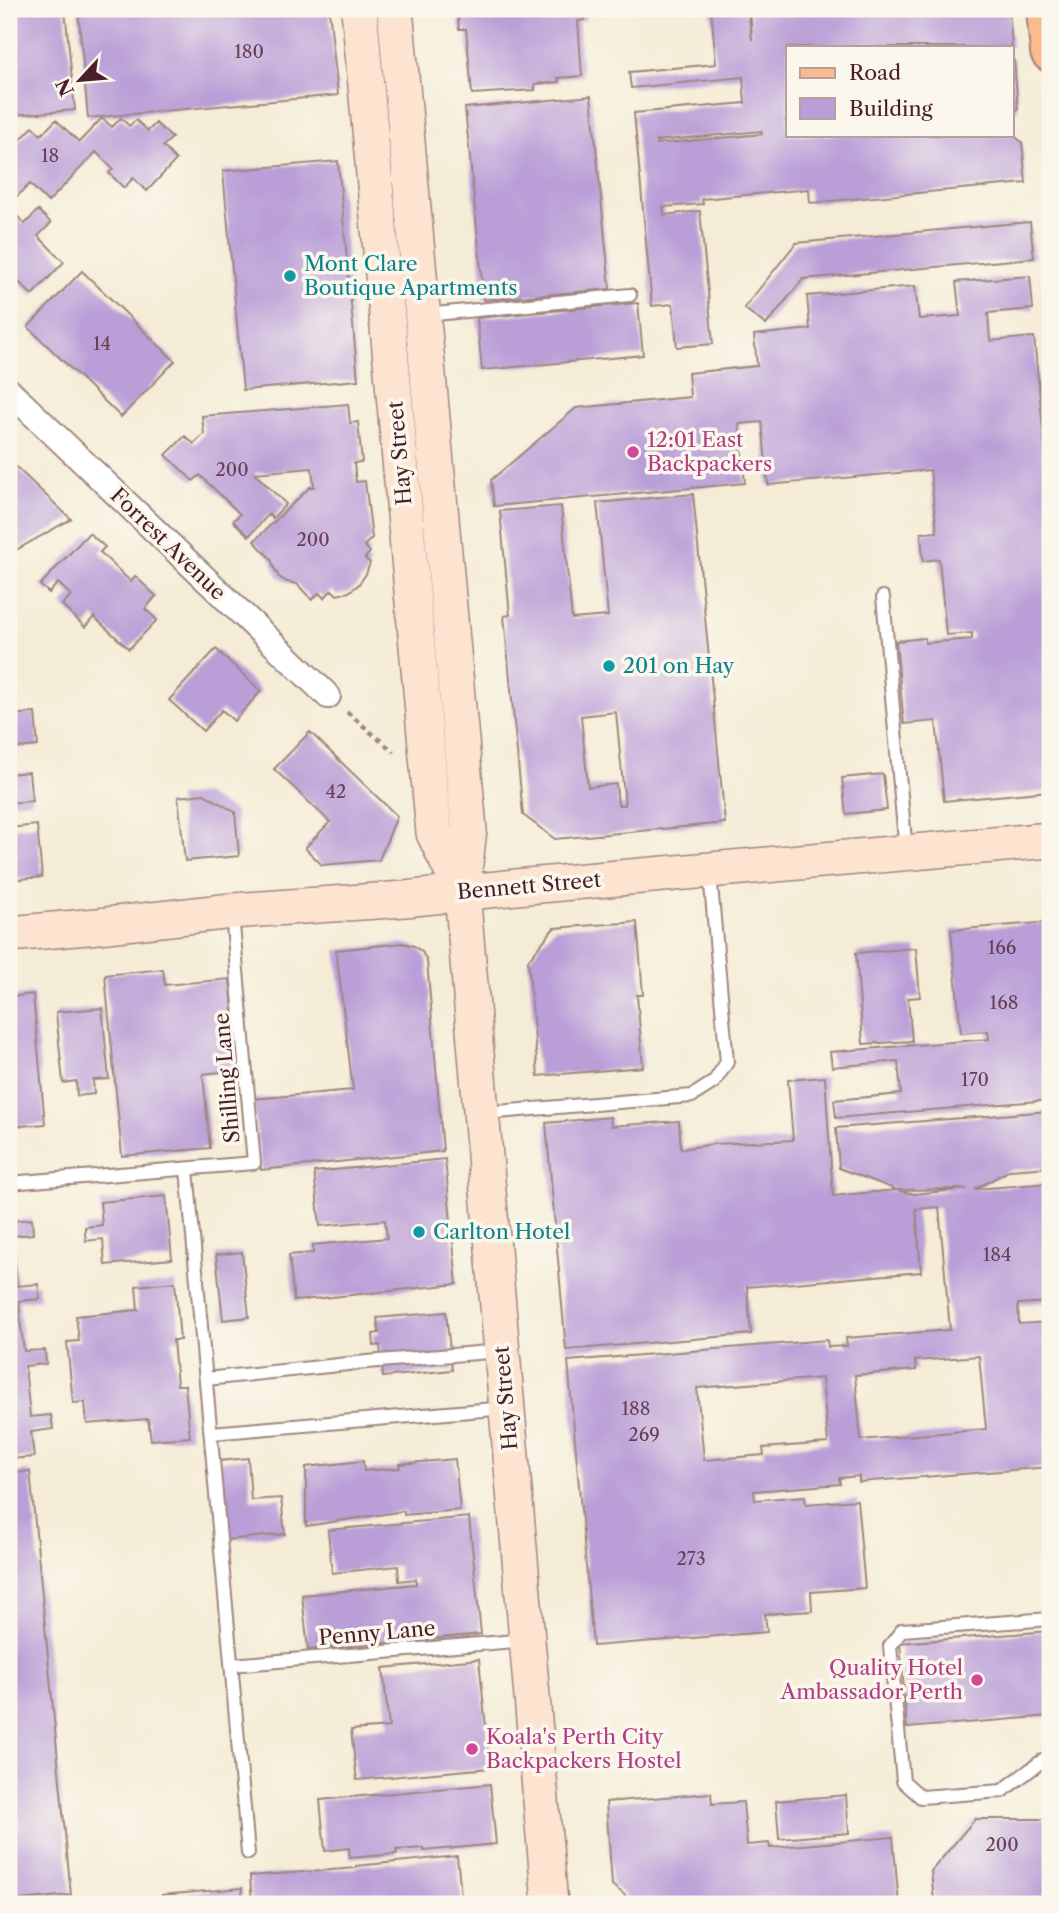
<svg xmlns="http://www.w3.org/2000/svg" width="1059" height="1913" font-family="'Libre Caslon Text',serif">
<style>
.building{fill:#b99ed7;fill-rule:evenodd}
.lines{fill:none;stroke-linecap:round;stroke-linejoin:round}
.service-casing{stroke:#9f8680;stroke-width:16}
.minor-casing{stroke:#9f8680;stroke-width:28}
.secondary-casing{stroke:#9f8680;stroke-width:38}
.primary-casing{stroke:#9f8680;stroke-width:42}
.path{stroke:#9f8680;stroke-width:4.5;stroke-dasharray:5 5;stroke-linecap:butt}
.service{stroke:#fff;stroke-width:12}
.minor{stroke:#fff;stroke-width:24}
.secondary{stroke:#fde4d1;stroke-width:35}
.primary{stroke:#fbbb8c;stroke-width:38}
.culture-dot{fill:#0f9aa8;stroke:#fbf7ec;stroke-width:2.5}
.hotel-dot{fill:#d1479c;stroke:#fbf7ec;stroke-width:2.5}
.labels{text-anchor:middle;stroke-width:7;stroke-linejoin:round;paint-order:stroke}
.number-label{font-size:18px;fill:#663f56}
.culture-label{font-size:21px;fill:#0d838f;stroke:#fbf7ec;text-anchor:start}
.hotel-label{font-size:21px;fill:#b23c85;stroke:#fbf7ec;text-anchor:start}
.street-label{font-size:21px;fill:#4a1f2b;stroke:#fbf7ec}
</style>
<rect width="100%" height="100%" fill="#fbf7ec"/>
<filter id="ink" filterUnits="userSpaceOnUse"><feTurbulence type="fractalNoise" baseFrequency=".0143" numOctaves="2"/><feDisplacementMap in="SourceGraphic" scale="14" xChannelSelector="R" yChannelSelector="G"/><feConvolveMatrix kernelMatrix="1 2 1 2 8 2 1 2 1" color-interpolation-filters="sRGB"/></filter>
<filter id="wash" filterUnits="userSpaceOnUse"><feTurbulence type="fractalNoise" baseFrequency=".00686" numOctaves="4" result="noise"/><feDisplacementMap in="SourceGraphic" scale="28" xChannelSelector="R" yChannelSelector="G"/><feGaussianBlur stdDeviation="1.57" result="paint"/><feColorMatrix in="noise" values="0 0 0 0 0 0 0 0 0 0 0 0 0 0 0 0 0 1.4 0 .05"/><feComposite in="paint" operator="in"/></filter>
<g filter="url(#wash)">
<rect width="100%" height="100%" fill="#f4ecd6"/>
<g id="blocks">
<path class="building" d="M9,9H65L75,110L14,115L9,58Z
M78,9H329L338,95L88,118Z
M457,9H585V20L578,21L582,76L558,78L559,82L535,84V90L472,94L466,29H459Z
M711,9H748L752,40L750,9H1009L1012,47H788V119H786L788,135H1013L1022,142L1026,183L810,203L809,189L702,199L703,204L663,207L664,215L700,211L713,344L677,347L673,304L652,306L634,113L745,103L743,77L631,88L629,72L716,64ZM761,131L762,134L657,144L656,141Z
M1012,59H1014L1018,110L1012,111Z
M591,96L610,289L484,300L465,108Z
M102,118L112,127L121,118L129,126L136,120L148,131L156,123L172,138L163,146L176,160L147,191L133,178L124,188L109,173L113,169L96,152L48,202L30,184L11,202L9,200V131L19,141L33,127L41,135L56,120L79,142Z
M338,161L358,380L243,390L223,171Z
M9,208L25,224L38,210L51,223L38,236L64,262L32,295L9,272Z
M1030,222L1034,258L803,279L766,325L744,308L796,243Z
M82,271L175,361L121,417L28,327Z
M1030,276L1033,309L988,313L990,341L1034,337L1050,501L1049,791L944,801L936,721L904,724L896,641L925,638V643L972,639V633L946,635L939,559L923,561L921,533L937,532L930,470L768,485L762,422L739,424L745,483L494,506L491,480L576,408L690,397L688,373L757,366L754,335L810,329L807,296L915,286L919,319L960,316L956,282Z
M638,303L643,355L482,370L477,318Z
M348,404L350,423L358,422L362,462L354,463L356,482L365,481L372,538L364,546L370,552L365,558L370,563L366,574L358,585L349,592L337,595L332,590L324,598L319,593L312,600L297,584L287,582L279,577L274,568L271,559L254,541L310,487H314L312,468L254,473L286,504L273,518L269,514L249,536L233,521L240,514L200,475L193,481L166,455L185,436L194,444L204,434L202,416Z
M15,466L71,519L9,554V467L12,469Z
M693,494L725,823L555,839L523,815L504,616L510,615L500,511L561,506L572,619L608,616L597,503ZM616,712L625,805H618L616,784L588,787L581,716Z
M89,533L105,547L100,552L131,582L135,576L156,596L145,609L157,620L129,649L94,617L85,627L62,605L71,595L58,583L49,593L40,585Z
M216,649L261,691L234,721L222,710L203,731L169,700Z
M35,713L38,746L9,749V715Z
M310,732L397,816L379,860L322,865L305,848L330,822L274,769Z
M29,772L32,801L9,803V774Z
M883,774L887,810L846,814L842,778Z
M204,794L235,812L239,856L185,861L178,797Z
M37,825L42,877L9,880V828Z
M637,922L643,995H637L643,1067L538,1076L528,960L554,928Z
M1050,922V1100L836,1118L834,1100L901,1094L898,1061L832,1067L830,1052L989,1039L988,1031L961,1033L951,930Z
M403,943L414,946L422,952L427,961L443,1151L261,1170L253,1099L353,1090L336,950Z
M916,948L920,997L908,998L912,1041L863,1044L856,953Z
M163,969L165,985L230,979L239,1070L203,1074L210,1148L122,1156L105,975Z
M33,994L45,1124L9,1127V997Z
M102,1008L109,1079L93,1080L94,1094L77,1096L76,1081L63,1083L56,1012Z
M825,1077L833,1196L897,1190L914,1194L967,1189L897,1190L839,1168L836,1128L1050,1111V1167L1010,1170L975,1189L1050,1183V1302L1018,1304L1019,1324L1050,1322V1467L859,1482V1476L839,1478L840,1484L754,1491L755,1500L805,1496L806,1504L857,1500L865,1588L811,1592L812,1611L765,1614L767,1632L593,1646L568,1361L827,1340L828,1347L847,1346L846,1338L950,1330L939,1207L916,1209L921,1272L747,1287L751,1334L566,1350L546,1123L610,1117L611,1126L679,1121L681,1149L714,1144L793,1140L788,1080ZM979,1356L986,1429L861,1440L855,1375L916,1370L915,1361ZM822,1378L828,1443L763,1448L764,1455L704,1460L697,1388Z
M445,1159L457,1284L294,1301L289,1255L313,1253V1245L387,1238L385,1220L320,1226L314,1172Z
M166,1196L172,1259L105,1265L103,1239L86,1241L85,1234V1227L102,1225L100,1202Z
M9,1216H11V1221L32,1219L33,1234L13,1236L17,1286L38,1284L39,1292L40,1299L19,1301L21,1327L24,1351L45,1350L46,1364L25,1366L30,1417L51,1415L53,1429L31,1432L34,1457L9,1459Z
M242,1252L249,1317L223,1320L216,1255Z
M175,1282L180,1340H173L177,1385H185L190,1437L151,1440L148,1419L87,1424L85,1402L73,1403L67,1342L79,1341L76,1316L138,1310L136,1286Z
M446,1312L452,1370L383,1377L380,1345L374,1346L373,1334L379,1333L377,1318Z
M248,1458L251,1500L281,1498L285,1534L226,1540L219,1461Z
M455,1459L460,1510L404,1515V1511L306,1526V1467L363,1461L364,1471L400,1468L399,1464Z
M30,1471L71,1895L9,1901V1473Z
M469,1517L481,1634L308,1650L302,1595L416,1584V1579L399,1581L398,1566L332,1573L328,1530Z
M1050,1631V1716L907,1728L900,1643Z
M479,1659L490,1768L357,1780L351,1730L389,1727L383,1668Z
M1045,1773H1050V1816H1048Z
M490,1784L496,1844L424,1851V1848L396,1850L397,1854L350,1858L349,1848L325,1851L320,1800Z
M711,1793L712,1804L743,1802L747,1845L769,1843L770,1848L893,1837L899,1904H618L626,1896L612,1885L606,1802Z
M846,1795L849,1833L779,1839L776,1801Z
M975,1819H1050V1904H937L934,1901L931,1871Z
M457,1856L462,1904H252L250,1876L356,1868V1866Z
M242,1888L243,1904H163L162,1895Z
M70,1899L71,1904H27V1902Z"/>
</g>
</g>
<g filter="url(#ink)">
<use href="#blocks" fill-opacity="0" stroke="#9f8680" stroke-width="2"/>
<g class="lines">
<defs>
<path id="service" d="M425,315L630,295
M883,597L906,852
M485,1113L692,1096L714,1082L727,1062L710,874
M187,1169L248,1853
M9,1183L254,1163L232,914
M206,1379L367,1362L501,1351
M211,1433L506,1408
M1050,1619L902,1630L890,1646L903,1781L921,1797L1002,1791L1042,1761L1050,1760
M231,1665L526,1640"/>
<path id="minor" d="M9,391L328,696"/>
<path id="secondary" d="M359,9L434,833L462,892
M395,9L469,829L462,892L550,1904
M9,934L98,926L232,911L405,899L516,887L1050,840"/>
<path id="primary" d="M1046,9L1050,52"/>
</defs>
<use href="#service" class="service-casing"/>
<use href="#minor" class="minor-casing"/>
<use href="#secondary" class="secondary-casing"/>
<use href="#primary" class="primary-casing"/>
<path class="path" d="M347,712L394,752"/>
<use href="#service" class="service"/>
<use href="#minor" class="minor"/>
<use href="#secondary" class="secondary"/>
<use href="#primary" class="primary"/>
</g>
</g>
<g class="culture-dot">
<circle cx="290" cy="276" r="7"/>
<circle cx="609" cy="666" r="7"/>
<circle cx="419" cy="1232" r="7"/>
</g>
<g class="hotel-dot">
<circle cx="633" cy="452" r="7"/>
<circle cx="977" cy="1680" r="7"/>
<circle cx="472" cy="1749" r="7"/>
</g>
<g class="labels">
<g class="number-label">
<text x="249" y="58">180</text>
<text x="50" y="162">18</text>
<text x="102" y="350">14</text>
<text x="232" y="476">200</text>
<text x="313" y="546">200</text>
<text x="336" y="798">42</text>
<text x="1002" y="954">166</text>
<text x="1004" y="1009">168</text>
<text x="975" y="1086">170</text>
<text x="997" y="1261">184</text>
<text x="636" y="1415">188</text>
<text x="644" y="1441">269</text>
<text x="691" y="1565">273</text>
<text x="1002" y="1851">200</text>
</g>
<g class="culture-label">
<text x="304" y="271">Mont Clare<tspan x="304" dy="24">Boutique Apartments</tspan></text>
<text x="623" y="673">201 on Hay</text>
<text x="433" y="1239">Carlton Hotel</text>
</g>
<g class="hotel-label">
<text x="647" y="447">12:01 East<tspan x="647" dy="24">Backpackers</tspan></text>
<text x="963" y="1675" text-anchor="end">Quality Hotel<tspan x="963" dy="24">Ambassador Perth</tspan></text>
<text x="486" y="1744">Koala's Perth City<tspan x="486" dy="24">Backpackers Hostel</tspan></text>
</g>
<g class="street-label">
<text transform="translate(400 453) rotate(-95)" y="7">Hay Street</text>
<text transform="translate(168 544) rotate(44)" y="7">Forrest Avenue</text>
<text transform="translate(529 886) rotate(-5)" y="7">Bennett Street</text>
<text transform="translate(227 1078) rotate(-95)" y="7">Shilling Lane</text>
<text transform="translate(506 1398) rotate(-95)" y="7">Hay Street</text>
<text transform="translate(377 1633) rotate(-5)" y="7">Penny Lane</text>
</g>
</g>
<rect width="1059" height="1913" fill="none" stroke="#fbf7ec" stroke-width="35"/>
<rect x="786" y="46" width="228" height="91" fill="#fbf7ec" stroke="#b4a19f" stroke-width="2"/>
<rect x="800" y="68" width="35" height="10" fill="#fbbb8c" stroke="#b4a19f" stroke-width="2"/>
<text x="849" y="80" font-size="21" fill="#4a1f2b">Road</text>
<rect x="800" y="98" width="35" height="21" fill="#b99ed7" stroke="#b4a19f" stroke-width="2"/>
<text x="849" y="116" font-size="21" fill="#4a1f2b">Building</text>
<g transform="translate(80 80) rotate(244)" stroke="#fbf7ec" stroke-width="5" paint-order="stroke">
<path d="M0-5L12 26L0 18L-12 26Z" fill="#4a1f2b"/>
<text y="-10" font-size="19" font-weight="bold" text-anchor="middle" fill="#4a1f2b">N</text>
</g>
</svg>
